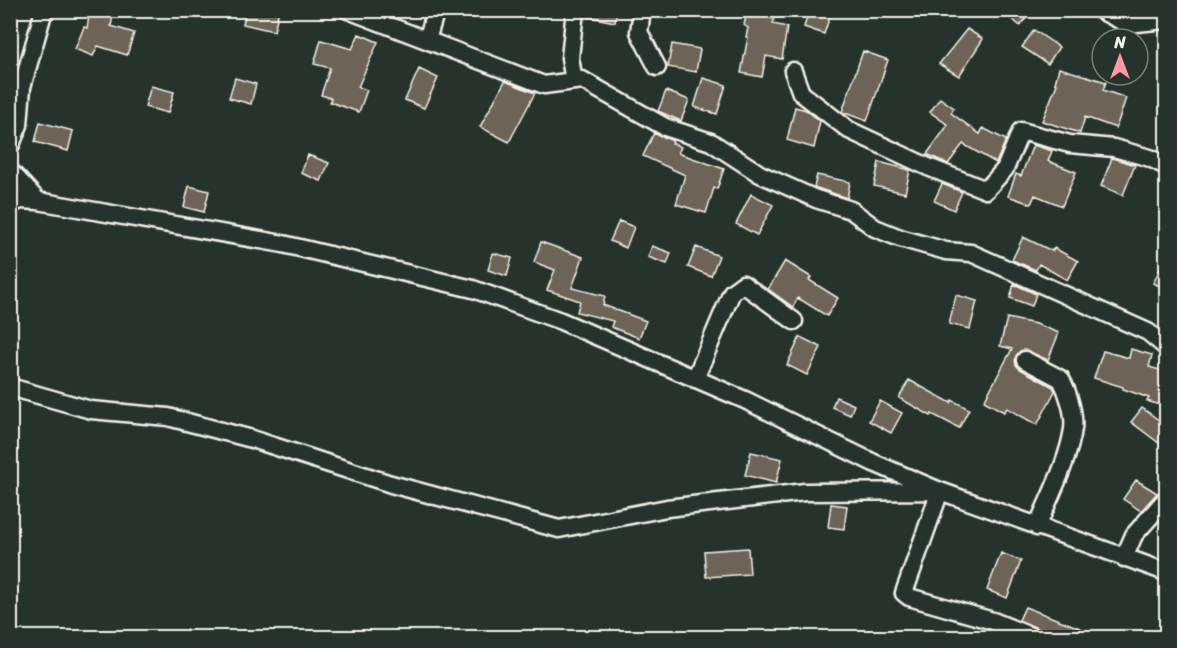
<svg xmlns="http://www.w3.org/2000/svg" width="1177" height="648" font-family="Sriracha,sans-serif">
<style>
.building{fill:#6d6456;stroke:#f4f1e8;stroke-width:1.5}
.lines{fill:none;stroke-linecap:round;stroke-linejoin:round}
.minor-casing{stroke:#f4f1e8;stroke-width:21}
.minor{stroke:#26332d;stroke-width:16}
</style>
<rect width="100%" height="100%" fill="#26332d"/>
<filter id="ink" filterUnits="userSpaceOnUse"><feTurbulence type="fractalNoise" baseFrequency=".0167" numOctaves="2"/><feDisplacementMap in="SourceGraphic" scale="12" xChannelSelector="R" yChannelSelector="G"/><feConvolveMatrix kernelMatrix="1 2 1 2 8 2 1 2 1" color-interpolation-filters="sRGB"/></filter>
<g filter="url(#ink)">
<path class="building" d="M90,10H114L111,26L134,33L127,55L98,46L93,56L75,49L84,27L87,28Z
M246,10H279L274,31L243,24Z
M585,10H617L615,22L585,16Z
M809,10H832L824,34L804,27Z
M1002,10H1033L1020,26Z
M754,11L775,15L773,24L787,27L782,59L766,56L762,77L741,73L748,37H746L748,28L744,25L746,16L752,18Z
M967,29L983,39L959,76L939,64Z
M1034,30L1059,47L1048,64L1022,47Z
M359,34L378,42L358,87L367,90L359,112L330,102L331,98L321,95L330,68L314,64L321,40L352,49Z
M672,44L700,49L696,72L668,67Z
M863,51L888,60L867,121L842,112Z
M1059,68L1106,82L1103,90L1126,98L1116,128L1085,117L1080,133L1042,121L1057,84L1055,83Z
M419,69L438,78L424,108L405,100Z
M235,78L256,84L251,104L229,98Z
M703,78L726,85L717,114L694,107Z
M505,81L535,93L509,142L480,127Z
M151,86L174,92L168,113L145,107Z
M666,91L689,100L681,121L658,111Z
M940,98L954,108L951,113L980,134L983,128L1006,140L996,163L963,144L948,164L927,154L948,125L930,112Z
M795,107L806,110L820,121L814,148L787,140Z
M40,122L73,131L68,151L35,142Z
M654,133L673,141L672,143L681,147L678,153L724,169L717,189L714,188L706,213L676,204L685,175L643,156Z
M1033,145L1052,151L1048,161L1076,172L1062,206L1035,195L1031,204L1008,196L1016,174L1021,176Z
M308,155L329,163L321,181L301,173Z
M1112,158L1135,165L1123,195L1101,186Z
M879,162L910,170L905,193L874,186Z
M817,175L850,182L847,198L814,187Z
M942,184L962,192L954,210L934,201Z
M189,186L209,191L204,212L184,207Z
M751,194L773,205L757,235L736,224Z
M619,221L634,227L626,248L610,241Z
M1023,237L1052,251L1054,248L1078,261L1067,280L1039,264L1036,270L1012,260Z
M541,242L583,257L572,288L605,296L603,305L646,321L639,338L611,327L613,321L577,312L580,301L547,290L555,270L534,262Z
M652,246L671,253L667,264L648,257Z
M696,247L719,256L711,276L688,267Z
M493,253L512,258L507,276L488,270Z
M1167,255V289L1153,283Z
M785,261L811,277L809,280L838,298L827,316L798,298L793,307L768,289Z
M1014,284L1036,294L1032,306L1010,298Z
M956,295L977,301L970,329L949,324Z
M1007,318L1036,324L1059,333L1048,360L1025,350L1020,351L1016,356V365L1020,369L1053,387L1055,391L1037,425L1007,408L1004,412L984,401L1012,349L1000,346Z
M800,337L821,347L807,375L787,365Z
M1131,349L1152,355L1149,367L1167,372V407L1147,401L1149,398L1123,389V387L1094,378L1103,351L1129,358Z
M909,380L951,403L952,400L969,409L959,428L932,414L931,416L899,398Z
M836,397L854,405L850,415L832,407Z
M880,401L902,413L891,433L869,421Z
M1142,408L1167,426V449L1131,422Z
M751,452L782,459L776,483L745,475Z
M1136,480L1157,493L1141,511L1123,499Z
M831,504L847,506L844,529L828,527Z
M748,548L750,574L706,577L704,551Z
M1001,553L1021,561L1007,598L987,590Z
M1025,607L1101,636V638H1045L1044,633L1039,629L1019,620Z"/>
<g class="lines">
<defs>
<path id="minor" d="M348,10L544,85L582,80L665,127L711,142L760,174L816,199L851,210L875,228L900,238L946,251L971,253L1148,332L1166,347
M642,10L639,32L657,67
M1100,10L1127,24L1166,20
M427,40L436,10
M793,71L801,93L849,130L928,167L986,190L1005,169L1021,131L1070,144L1114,148L1150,158L1166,166
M574,81L570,58L575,10
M10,147L19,125L22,87L44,10
M10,171L38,201
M10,206L19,200L38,201L283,244L473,289L561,321L745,400L874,463L940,491L1166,572
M1025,360L1061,379C1068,392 1075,414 1073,429C1068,462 1050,496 1037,527
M695,379L732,292L743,284L794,321
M10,387L91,410L168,417L252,439L391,484L559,529L667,508L805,492L940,491L904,593L909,597L993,621L1035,638
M1124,558L1134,535L1166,499"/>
</defs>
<use href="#minor" class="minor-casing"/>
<use href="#minor" class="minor"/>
</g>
</g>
<rect width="1177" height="648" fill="none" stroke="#26332d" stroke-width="36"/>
<rect x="18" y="18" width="1141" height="612" fill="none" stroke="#f4f1e8" stroke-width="2" filter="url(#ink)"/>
<g transform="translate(1120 57)"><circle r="28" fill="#26332d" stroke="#787f78" stroke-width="1.5"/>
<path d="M0-4.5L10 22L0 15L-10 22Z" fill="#ff9aa2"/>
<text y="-9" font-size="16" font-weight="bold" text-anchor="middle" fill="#f4f1e8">N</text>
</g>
</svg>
